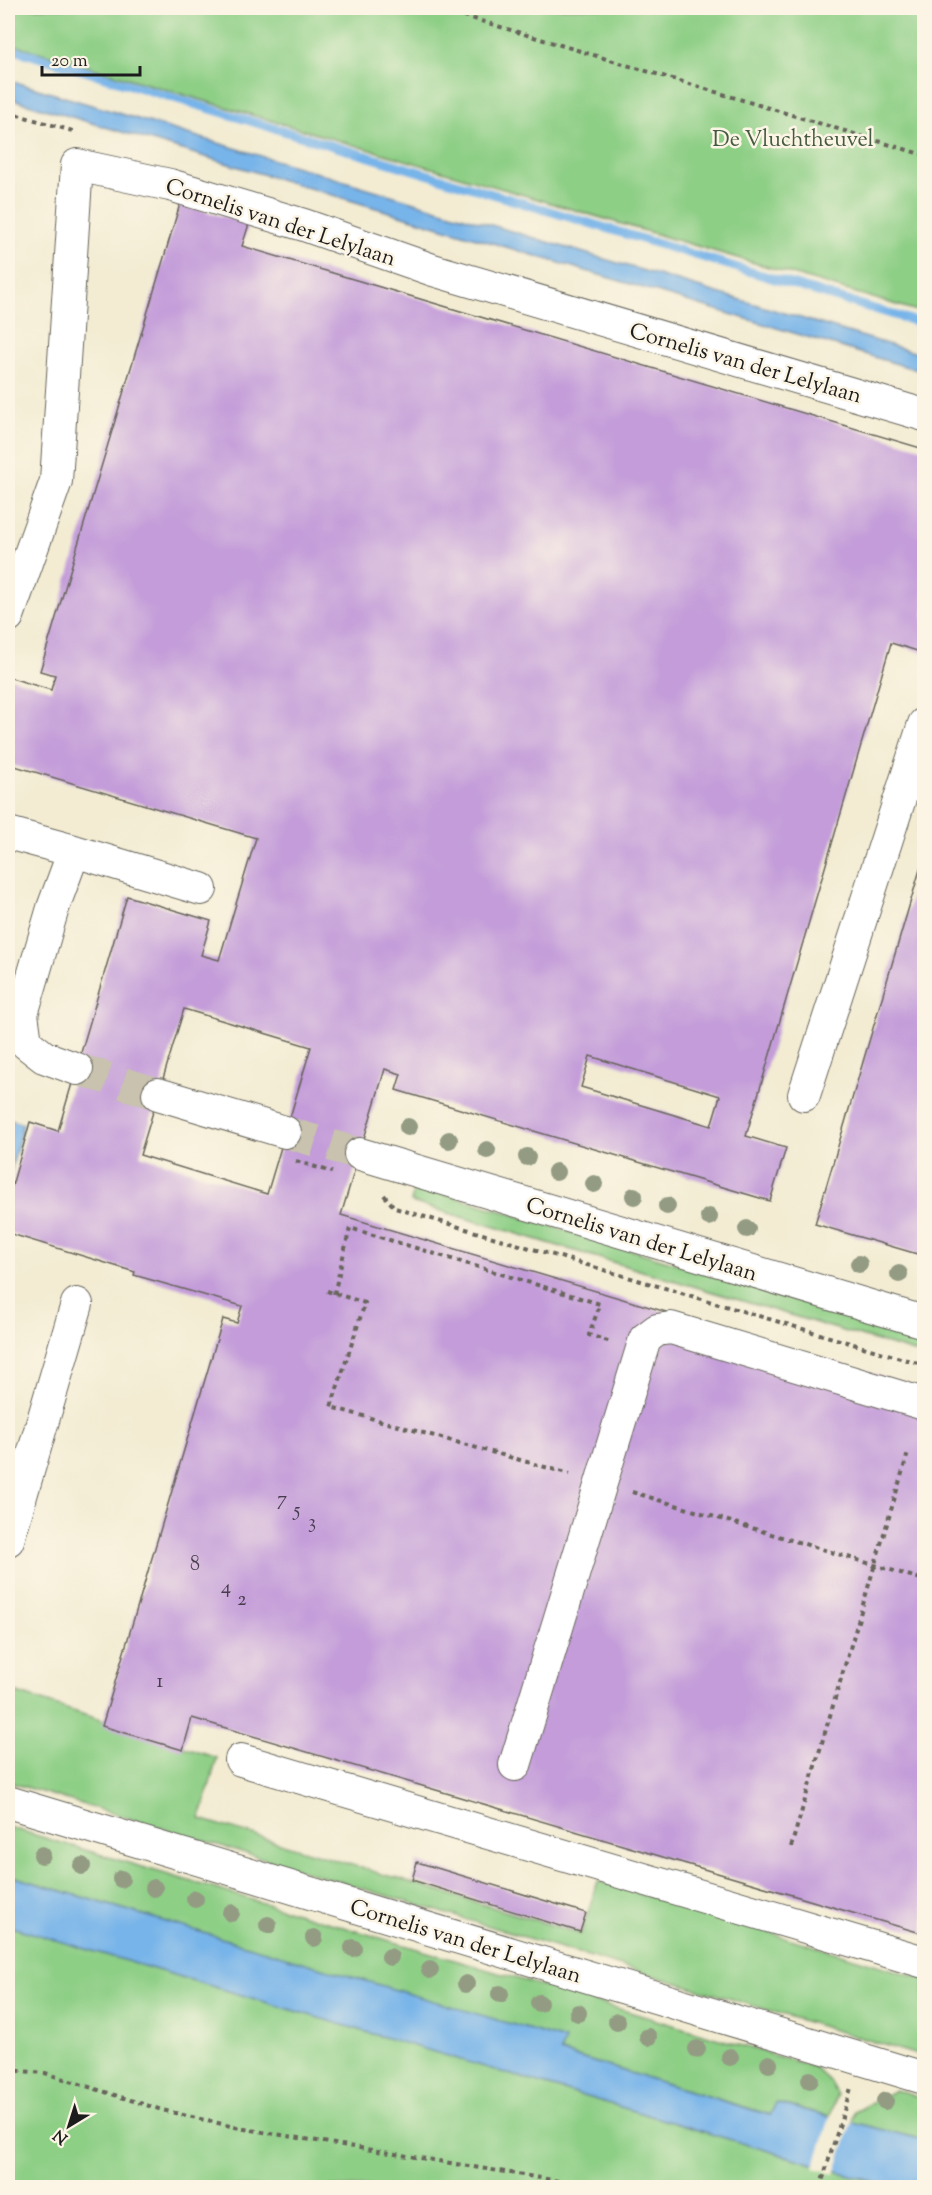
<svg xmlns="http://www.w3.org/2000/svg" width="932" height="2195" font-family="'Sorts Mill Goudy',serif">
<style>
.green{fill:#8ecf86;stroke:#557651;stroke-width:1.5}
.water{fill:#77b4e9;stroke:#4a6882;stroke-width:1.5}
.pier{fill:#f3ecd3}
.lines{fill:none;stroke-linecap:round;stroke-linejoin:round}
.stream{stroke:#77b4e9;stroke-width:9}
.building{fill:#c39cd9;fill-rule:evenodd}
.minor-tunnel{stroke:#c8c2ae;stroke-width:32;stroke-dasharray:32 16;stroke-linecap:butt}
.minor-casing{stroke:#67655c;stroke-width:34}
.path{stroke:#67655c;stroke-width:4;stroke-dasharray:4.5 4.5;stroke-linecap:butt}
.minor{stroke:#fff;stroke-width:32}
.tree{fill:#939c83}
.labels{text-anchor:middle;stroke-width:5;stroke-linejoin:round;paint-order:stroke}
.number-label{font-size:20px;fill:#463c4b}
.park-label{font-size:22px;fill:#445b41;stroke:#fcf5e5}
.street-label{font-size:22px;fill:#1c1c1c;stroke:#fcf5e5}
</style>
<rect width="100%" height="100%" fill="#fcf5e5"/>
<filter id="ink" filterUnits="userSpaceOnUse"><feTurbulence type="fractalNoise" baseFrequency=".0167" numOctaves="2"/><feDisplacementMap in="SourceGraphic" scale="12" xChannelSelector="R" yChannelSelector="G"/><feConvolveMatrix kernelMatrix="1 2 1 2 8 2 1 2 1" color-interpolation-filters="sRGB"/></filter>
<filter id="wash" filterUnits="userSpaceOnUse"><feTurbulence type="fractalNoise" baseFrequency=".008" numOctaves="4" result="noise"/><feDisplacementMap in="SourceGraphic" scale="24" xChannelSelector="R" yChannelSelector="G"/><feGaussianBlur stdDeviation="1.35" result="paint"/><feColorMatrix in="noise" values="0 0 0 0 0 0 0 0 0 0 0 0 0 0 0 0 0 1.4 0 .05"/><feComposite in="paint" operator="in"/></filter>
<g filter="url(#wash)">
<rect width="100%" height="100%" fill="#f3ecd3"/>
<path class="green" d="M8,8H924V313L8,43Z
M415,1185L924,1338V1355L411,1202Z
M8,1690L217,1758L200,1819L581,1934L598,1881L924,1979V2057L8,1782Z
M8,1827L814,2067L829,2081L837,2095L830,2116L776,2103L771,2115L560,2052L564,2040L8,1875Z
M8,1926L12,1927L891,2187H8Z
M895,2090L924,2099V2140L852,2122L855,2112Z"/>
<path class="water" d="M8,80L924,355V372L8,98Z
M8,1119L23,1124L8,1183Z
M8,1875L565,2040L560,2052L770,2115L776,2103L924,2140V2187H891L8,1926Z"/>
<path class="pier" d="M831,2114L853,2119L835,2174L814,2168Z"/>
<g class="lines">
<path class="stream" d="M8,48L924,324"/>
</g>
<g id="blocks">
<path class="building" d="M180,204L249,224L242,246L924,449V653L891,643L746,1136L786,1148L770,1201L396,1090L401,1074L385,1069L341,1215L924,1389V1934L192,1718L183,1750L102,1726L223,1319L237,1323L242,1306L134,1275L135,1272L8,1233V1200L30,1122L58,1131L127,896L211,921L201,955L219,960L256,838L8,764V677L51,690L55,675L40,671ZM184,1009L311,1047L267,1194L140,1155ZM590,1056L720,1096L711,1126L581,1087Z
M924,856V1256L815,1224Z
M417,1862L586,1913L580,1932L412,1880Z"/>
</g>
</g>
<g filter="url(#ink)">
<use href="#blocks" fill-opacity="0" stroke="#67655c" stroke-width="1.5"/>
<g class="lines">
<path class="minor-tunnel" d="M77,1069L158,1094
M285,1132L360,1154"/>
<defs>
<path id="minor" d="M8,616L56,481L77,165L170,185L304,225L433,270L924,415
M8,833L74,851L53,908L22,1014L26,1043L44,1057L77,1069
M74,851L201,889
M158,1094L285,1132
M804,1095L924,724
M360,1154L924,1322
M8,1540L77,1304
M241,1760L924,1962
M515,1765L645,1339L657,1330L671,1328L924,1404
M8,1802L924,2078"/>
</defs>
<use href="#minor" class="minor-casing"/>
<path class="path" d="M438,8L924,155
M8,112L76,132
M296,1161L332,1172
M384,1195L395,1208L924,1365
M327,1291L365,1303L331,1407L570,1474
M334,1294L350,1228L600,1304L589,1335L611,1342
M632,1492L924,1580
M791,1847L908,1453
M8,2070L45,2073L162,2110L239,2128L601,2188
M820,2188L851,2088"/>
<use href="#minor" class="minor"/>
</g>
<g class="tree">
<circle cx="408" cy="1127" r="9"/>
<circle cx="449" cy="1140" r="9"/>
<circle cx="487" cy="1150" r="9"/>
<circle cx="527" cy="1157" r="9"/>
<circle cx="556" cy="1172" r="9"/>
<circle cx="594" cy="1184" r="9"/>
<circle cx="634" cy="1196" r="9"/>
<circle cx="667" cy="1206" r="9"/>
<circle cx="709" cy="1217" r="9"/>
<circle cx="747" cy="1229" r="9"/>
<circle cx="859" cy="1264" r="9"/>
<circle cx="899" cy="1274" r="9"/>
<circle cx="42" cy="1855" r="9"/>
<circle cx="82" cy="1866" r="9"/>
<circle cx="121" cy="1879" r="9"/>
<circle cx="154" cy="1888" r="9"/>
<circle cx="195" cy="1899" r="9"/>
<circle cx="231" cy="1913" r="9"/>
<circle cx="268" cy="1925" r="9"/>
<circle cx="314" cy="1938" r="9"/>
<circle cx="353" cy="1948" r="9"/>
<circle cx="390" cy="1957" r="9"/>
<circle cx="430" cy="1970" r="9"/>
<circle cx="466" cy="1984" r="9"/>
<circle cx="500" cy="1994" r="9"/>
<circle cx="539" cy="2003" r="9"/>
<circle cx="578" cy="2013" r="9"/>
<circle cx="617" cy="2022" r="9"/>
<circle cx="648" cy="2037" r="9"/>
<circle cx="697" cy="2049" r="9"/>
<circle cx="730" cy="2057" r="9"/>
<circle cx="769" cy="2064" r="9"/>
<circle cx="810" cy="2080" r="9"/>
<circle cx="885" cy="2101" r="9"/>
</g>
</g>
<g class="labels">
<g class="number-label">
<text x="282" y="1505">7</text>
<text x="297" y="1516">5</text>
<text x="312" y="1528">3</text>
<text x="195" y="1570">8</text>
<text x="226" y="1593">4</text>
<text x="242" y="1605">2</text>
<text x="160" y="1687">1</text>
</g>
<g class="park-label">
<text x="793" y="146">De Vluchtheuvel</text>
</g>
<g class="street-label">
<text transform="translate(281 221) rotate(18)" y="8">Cornelis van der Lelylaan</text>
<text transform="translate(746 362) rotate(16)" y="8">Cornelis van der Lelylaan</text>
<text transform="translate(642 1238) rotate(17)" y="8">Cornelis van der Lelylaan</text>
<text transform="translate(466 1940) rotate(17)" y="8">Cornelis van der Lelylaan</text>
</g>
</g>
<rect width="932" height="2195" fill="none" stroke="#fcf5e5" stroke-width="30"/>
<g transform="translate(69 2126) rotate(218)" stroke="#fcf5e5" stroke-width="4.5" paint-order="stroke">
<path d="M0-4.5L10 22L0 15L-10 22Z" fill="#1c1c1c"/>
<text y="-9" font-size="16" font-weight="bold" text-anchor="middle" fill="#1c1c1c">N</text>
</g>
<path d="M42 66v9h98v-9" fill="none" stroke="#1c1c1c" stroke-width="3"/>
<text x="51" y="66" font-size="18" fill="#1c1c1c" stroke="#fcf5e5" stroke-width="4.5" paint-order="stroke">20 m</text>
</svg>
